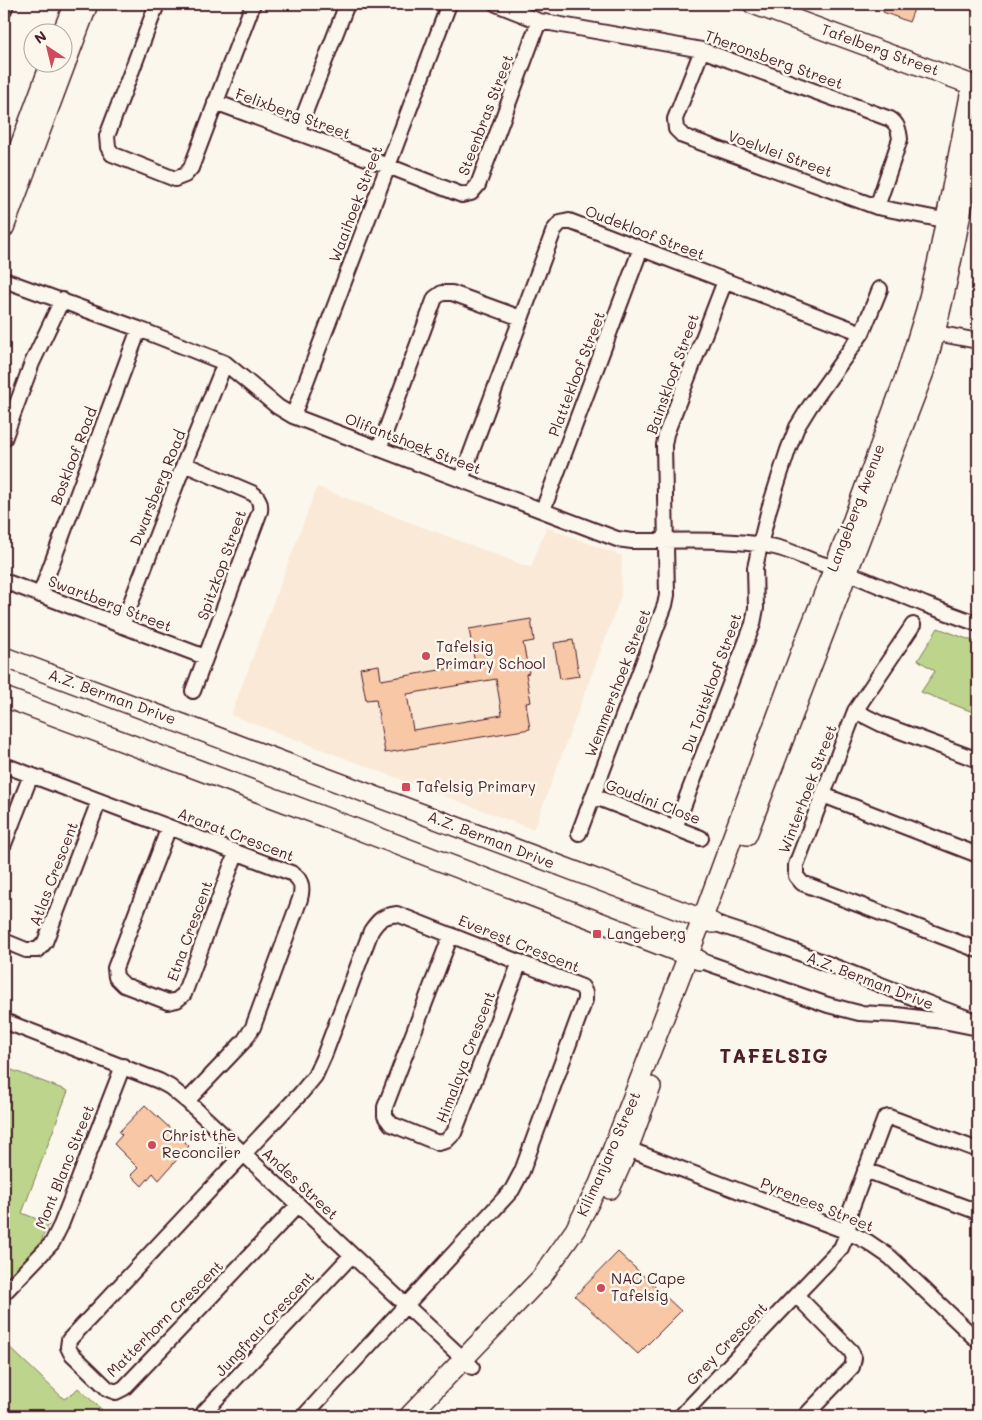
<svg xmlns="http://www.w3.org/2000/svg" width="982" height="1420" font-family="Mali,sans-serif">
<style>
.built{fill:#fae9d7}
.green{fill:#bcd48b;stroke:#837a5b}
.building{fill:#f7c7a6;stroke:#4a1f2b;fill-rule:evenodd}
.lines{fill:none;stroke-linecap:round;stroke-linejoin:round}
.street-casing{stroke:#4a1f2b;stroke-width:18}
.secondary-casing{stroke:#4a1f2b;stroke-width:22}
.street{stroke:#fbf7ec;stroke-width:14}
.secondary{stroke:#fbf7ec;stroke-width:19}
.poi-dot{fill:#d1495b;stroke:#fbf7ec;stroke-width:2}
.labels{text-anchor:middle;stroke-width:5;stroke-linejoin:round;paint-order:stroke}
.street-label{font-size:15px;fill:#4a1f2b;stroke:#fbf7ec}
.poi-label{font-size:15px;fill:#4a1f2b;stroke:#fbf7ec;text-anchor:start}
.district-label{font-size:20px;font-weight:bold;letter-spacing:1px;fill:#4a1f2b;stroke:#fbf7ec}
</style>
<rect width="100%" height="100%" fill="#fbf7ec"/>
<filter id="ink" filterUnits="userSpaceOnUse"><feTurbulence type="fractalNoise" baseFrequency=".02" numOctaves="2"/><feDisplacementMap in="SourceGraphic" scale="10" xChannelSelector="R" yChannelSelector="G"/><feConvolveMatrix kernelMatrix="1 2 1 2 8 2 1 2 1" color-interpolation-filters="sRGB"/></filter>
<g filter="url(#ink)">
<path class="built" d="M317,487L531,568L546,527L622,556L621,596L536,824L532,829L231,715Z"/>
<path class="green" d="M938,628L978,643V714L921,692L935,671L918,660Z
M4,1067L68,1091L22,1213L49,1224L42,1238L44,1241L4,1285Z
M4,1342L64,1399L72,1394L78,1388L109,1416H4Z"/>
<path class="building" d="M886,4H916L909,22L883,12Z
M531,619L534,641L523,643L529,673L526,674L531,702L526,703L530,729L385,753L376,699L366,700L360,668L379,665L381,680L475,664L469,629ZM496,679L502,715L413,730L407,694Z
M573,640L579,676L560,679L554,643Z
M145,1105L189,1146L159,1180L153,1173L142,1186L131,1175L138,1168L114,1144L122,1135L119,1132Z
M618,1252L681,1311L638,1354L575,1296Z"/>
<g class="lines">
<defs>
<path id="street" d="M157,4L107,136L108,147L112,154L175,179L185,175L191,168L253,4
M496,4L539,21L702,50L890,119C898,124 899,131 900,139L877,207
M4,10L6,4
M702,50L675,119L676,129L683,136L877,207L954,222
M215,102L388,166L462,195L471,193L478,185L539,21
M297,133L347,4
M4,280L139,329L225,363L278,407L293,416L617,539L632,541C679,541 728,538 775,547C795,551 813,564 834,567L926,605L978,624
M926,329L936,333L978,341
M293,416L388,166L449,4
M4,439L32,363L62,300
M379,449L435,298L442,293H452L521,318
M184,464L252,493C259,497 261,504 260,511L193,691
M461,480L554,230L560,223L569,221L862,333
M543,510L641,248
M4,581L205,657
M40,595L139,329
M913,625L855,711L796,865V876L802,883L978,950
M122,626L184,464L225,363
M855,711L881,724L978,760
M4,765L291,873C302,879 303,888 300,899L253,1027L244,1041L187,1101
M823,795L978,855
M593,796L701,838
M169,827L115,968L116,977L124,985L168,1002L177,1000L184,994L236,853
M675,828L753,624L756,608L755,568L760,545L769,509L788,450L797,427L810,406L862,333L880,289
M579,833L665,605L667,595L664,445L666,434L725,281
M4,844L31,775
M713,923C800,950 884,988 970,1019
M451,935L385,1107V1116L391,1124L438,1143L446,1141L454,1133L520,962
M4,941L26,950H38L45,942L99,801
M699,960L828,1005L859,1013L897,1015L943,1021L978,1028
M4,1021L159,1081L170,1087L187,1101L472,1367
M620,1146L848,1232L868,1242L890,1257L978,1341
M865,1170L978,1212
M298,1205L124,1388L116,1392L108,1389L71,1353L68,1347L69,1340L301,1093L315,1076L324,1056L371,931C379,919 383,916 397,914L582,987L585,993V1000L522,1171L512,1190L304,1416
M4,1293L52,1243L61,1225L123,1066
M796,1295L841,1248L848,1232L850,1212L885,1118L889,1117L978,1150
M204,1416V1412L352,1255
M681,1416L796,1295L851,1351L854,1358L852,1367L805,1416"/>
<path id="secondary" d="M753,4L978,87
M62,33L74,4
M4,189L51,62
M4,228L88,4
M4,657L713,923
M4,697L359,830L699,960
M747,835L924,372C948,293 960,211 978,130
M610,1189L628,1149L651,1087
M409,1416L541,1278L575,1230L599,1184L702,920L800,654L851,525L907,372L926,310L938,260L972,85"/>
</defs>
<use href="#street" class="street-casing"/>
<use href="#secondary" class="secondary-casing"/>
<use href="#street" class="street"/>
<use href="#secondary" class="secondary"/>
</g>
</g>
<g class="poi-dot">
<circle cx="426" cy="656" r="5"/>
<rect x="401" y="782" width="10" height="10" rx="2.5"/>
<rect x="592" y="929" width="10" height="10" rx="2.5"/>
<circle cx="152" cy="1145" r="5"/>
<circle cx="601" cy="1288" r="5"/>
</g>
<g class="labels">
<g class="street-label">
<text transform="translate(880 50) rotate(20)" y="5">Tafelberg Street</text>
<text transform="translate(774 60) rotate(20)" y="5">Theronsberg Street</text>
<text transform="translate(293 114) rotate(20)" y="5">Felixberg Street</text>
<text transform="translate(486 115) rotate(-69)" y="5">Steenbras Street</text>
<text transform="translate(780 154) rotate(20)" y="5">Voelvlei Street</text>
<text transform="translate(356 204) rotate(-69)" y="5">Waaihoek Street</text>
<text transform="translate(645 233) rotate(21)" y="5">Oudekloof Street</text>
<text transform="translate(577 374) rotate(-69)" y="5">Plattekloof Street</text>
<text transform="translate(673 374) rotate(-70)" y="5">Bainskloof Street</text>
<text transform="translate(413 444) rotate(21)" y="5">Olifantshoek Street</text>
<text transform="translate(74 456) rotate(-69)" y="5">Boskloof Road</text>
<text transform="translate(158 488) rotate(-68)" y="5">Dwarsberg Road</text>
<text transform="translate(856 508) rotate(-69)" y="5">Langeberg Avenue</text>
<text transform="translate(222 565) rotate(-70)" y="5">Spitzkop Street</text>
<text transform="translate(110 604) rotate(21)" y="5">Swartberg Street</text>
<text transform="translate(618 683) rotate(-69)" y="5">Wemmershoek Street</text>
<text transform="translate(712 683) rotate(-70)" y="5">Du Toitskloof Street</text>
<text transform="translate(112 697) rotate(20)" y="5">A.Z. Berman Drive</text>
<text transform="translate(808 789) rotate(-69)" y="5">Winterhoek Street</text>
<text transform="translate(653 802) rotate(21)" y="5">Goudini Close</text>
<text transform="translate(236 835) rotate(21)" y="5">Ararat Crescent</text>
<text transform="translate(491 840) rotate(21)" y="5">A.Z. Berman Drive</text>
<text transform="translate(54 874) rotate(-69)" y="5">Atlas Crescent</text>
<text transform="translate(190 931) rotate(-70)" y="5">Etna Crescent</text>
<text transform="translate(519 944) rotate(22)" y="5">Everest Crescent</text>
<text transform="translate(870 981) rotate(21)" y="5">A.Z. Berman Drive</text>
<text transform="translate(466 1057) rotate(-69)" y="5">Himalaya Crescent</text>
<text transform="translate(609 1154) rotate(-66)" y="5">Kilimanjaro Street</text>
<text transform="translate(65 1167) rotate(-68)" y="5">Mont Blanc Street</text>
<text transform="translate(300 1184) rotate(43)" y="5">Andes Street</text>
<text transform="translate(817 1205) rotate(22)" y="5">Pyrenees Street</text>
<text transform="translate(165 1319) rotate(-45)" y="5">Matterhorn Crescent</text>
<text transform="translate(265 1324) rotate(-47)" y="5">Jungfrau Crescent</text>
<text transform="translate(727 1344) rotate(-46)" y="5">Grey Crescent</text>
</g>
<g class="poi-label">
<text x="436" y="652">Tafelsig<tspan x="436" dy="17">Primary School</tspan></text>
<text x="416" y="792">Tafelsig Primary</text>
<text x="607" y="939">Langeberg</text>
<text x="162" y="1141">Christ the<tspan x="162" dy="17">Reconciler</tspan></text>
<text x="611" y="1284">NAC Cape<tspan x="611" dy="17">Tafelsig</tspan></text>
</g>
<g class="district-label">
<text x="774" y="1063">TAFELSIG</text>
</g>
</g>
<rect width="982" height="1420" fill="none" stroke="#fbf7ec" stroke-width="20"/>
<rect x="10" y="10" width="962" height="1400" fill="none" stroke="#4a1f2b" stroke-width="2" filter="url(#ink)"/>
<g transform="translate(48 48) rotate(325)"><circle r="24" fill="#fbf7ec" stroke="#b4a19f"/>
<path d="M0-4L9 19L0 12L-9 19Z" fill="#d1495b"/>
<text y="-8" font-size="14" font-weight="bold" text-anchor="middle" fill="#4a1f2b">N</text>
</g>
</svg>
